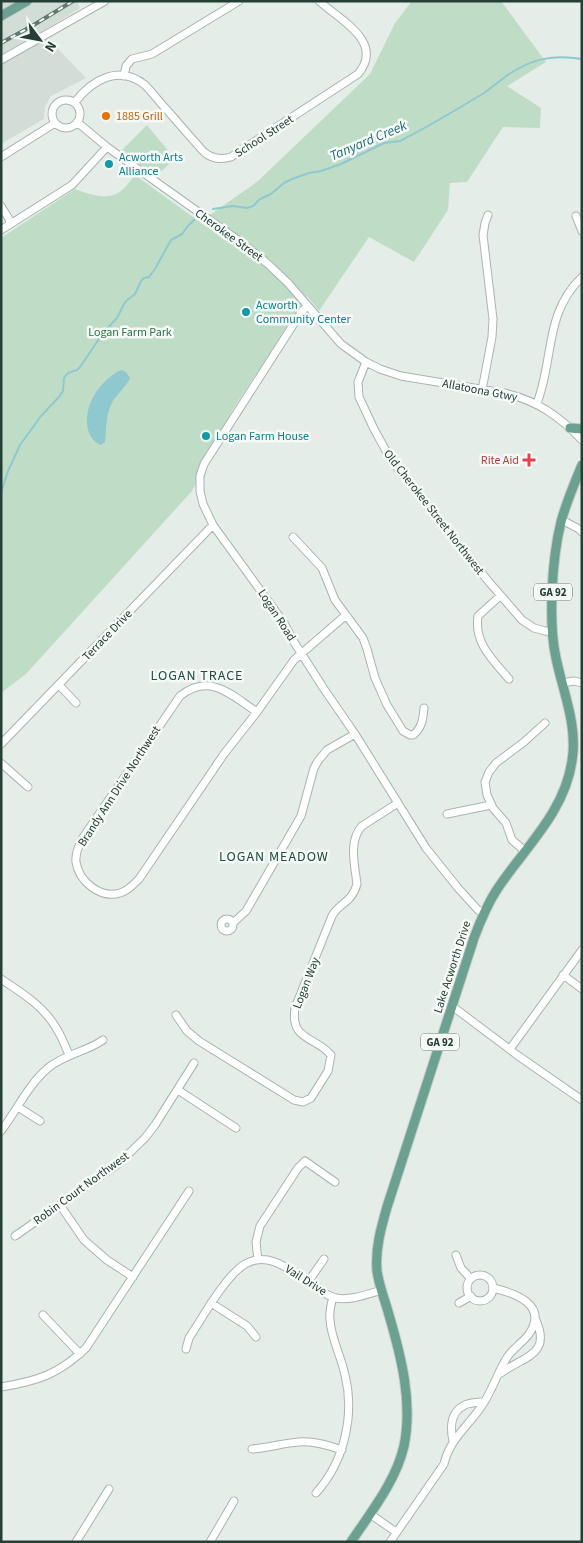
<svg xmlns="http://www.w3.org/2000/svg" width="583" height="1543" font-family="'Source Sans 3',sans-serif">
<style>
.built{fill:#d3ddd8}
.green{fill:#bfddc6}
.water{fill:#90c8cf}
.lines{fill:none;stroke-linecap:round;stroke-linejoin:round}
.stream{stroke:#90c8cf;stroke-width:2}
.minor-casing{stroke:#a8b5b0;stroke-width:9}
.major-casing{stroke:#c2c9c7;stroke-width:11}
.minor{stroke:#fff;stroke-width:7}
.major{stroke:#6ca090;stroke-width:9}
.rail-casing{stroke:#607971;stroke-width:4}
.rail{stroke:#f5faf7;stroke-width:2;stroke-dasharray:5.5;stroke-linecap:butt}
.food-dot{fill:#e8710a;stroke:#f5faf7;stroke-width:2}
.culture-dot{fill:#0f9aa8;stroke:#f5faf7;stroke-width:2}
.health-dot{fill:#e0444e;stroke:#f5faf7;stroke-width:2}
.labels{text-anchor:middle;stroke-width:5;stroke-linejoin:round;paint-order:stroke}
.shield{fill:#f5faf7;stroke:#637670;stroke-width:1}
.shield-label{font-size:11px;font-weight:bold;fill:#253e36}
.food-label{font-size:12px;fill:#c56008;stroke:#f5faf7;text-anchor:start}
.street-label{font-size:12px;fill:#253e36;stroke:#f5faf7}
.culture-label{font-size:12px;fill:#0d838f;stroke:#f5faf7;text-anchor:start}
.park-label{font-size:12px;fill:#317348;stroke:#f5faf7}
.health-label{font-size:12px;fill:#be3a42;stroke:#f5faf7;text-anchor:end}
.water-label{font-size:14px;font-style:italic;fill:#226d77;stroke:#f5faf7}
.neighbourhood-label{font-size:14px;letter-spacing:1px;fill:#224f42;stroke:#f5faf7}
</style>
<rect width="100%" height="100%" fill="#e5ede9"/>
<path class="built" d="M1,1H77L80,8L42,32L86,78L51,96L45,107L44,119L1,144Z"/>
<path class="green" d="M412,1H501L546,62L507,86L541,108L540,128L503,127L467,182L450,183L448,210L414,262L369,237L319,311L307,296L233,409L192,491L26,674L1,693V238L75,189C88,194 105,200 118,193C125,189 130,181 135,175L200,222L258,181L370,74L395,23Z
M147,125L175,159L156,176L121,151Z"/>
<path class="water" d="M121,370L126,372L130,378C126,387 118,393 113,401C105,414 107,428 105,442L101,445C96,443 93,440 90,435C79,411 99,380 121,370Z"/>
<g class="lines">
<path class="stream" d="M213,209L233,206L247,208L253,206L260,199L271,194L284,183L292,179L309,173L321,171L341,164L384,143L400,141C428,127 456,110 484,93C491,88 498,82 505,77C530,59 552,54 582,59
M1,493L8,471L20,445L41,416L59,397L63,391L64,378L68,373L77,370L80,367L103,333L117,318L125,302L135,294L141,281L144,278L149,277L155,269L171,240L182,234L187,227L194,220"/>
<defs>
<path id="minor" d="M1,60L105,1
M124,76L126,66L132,59L152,54L239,1
M52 114a14 14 0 1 1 28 0a14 14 0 1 1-28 0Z
M75,102C92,80 119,64 145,85C153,93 160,103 168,111C180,125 192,139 204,152C212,159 221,160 231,157L358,74C385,42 340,20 319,1
M77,122L107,147L242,243L268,264L288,283L341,344L366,362L380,369L401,376L504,393C538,401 559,416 582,440
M1,157L55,123
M1,206L9,219L10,224
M576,216L582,231
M1,230L72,185L107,147
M308,306L302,311L204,464L200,476V491L203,504L213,525L284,623L294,642L324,689L355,734L426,848L458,888L478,910L484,913
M366,362L358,382L359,397L374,429L391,460L489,582L522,620L534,628L545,631L553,632
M482,390L492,337L493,319L483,235L485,223L488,215
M537,403C554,360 544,313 582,277
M562,520L579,529L582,532
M293,537L322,568L335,600L363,638L367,649L375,678L387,705L403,731L410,735H413C422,728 423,719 424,708
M500,596L478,616C474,643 492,659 509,679
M562,683L574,681L582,683
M59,685L76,703
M257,712C231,695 210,672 180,696L82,839C78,847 75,854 76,862C79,882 101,899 120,893C128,891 134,884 139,879L224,754L257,712L294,660L346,615
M1,744L213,525
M1,763L28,787
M447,814L491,805
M526,852L512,840L506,823L493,808L487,795L485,782L489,772L496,763L524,742L545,723
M221 925a6 6 0 1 1 12 0a6 6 0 1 1-12 0Z
M233,923L246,911L301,816L314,768L318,761L327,750L355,734
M563,975L582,989
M1,979C22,993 42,1005 55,1026C61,1035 65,1045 69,1055
M452,1006L517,1055L582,1100
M176,1015L187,1031L199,1041L294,1100L303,1102L311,1098L328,1071L331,1055C315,1036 290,1041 295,1008L332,916C340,902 352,903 357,884C355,866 348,841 362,826L398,803
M510,1049L582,950
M178,1090L236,1128
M18,1107L40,1121
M1,1131C17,1110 28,1085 48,1068C65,1054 86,1052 103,1040
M60,1205L84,1240L107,1260L133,1277
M15,1236L118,1164L145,1138L155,1125L194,1063
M456,1255L461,1268L471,1279
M258,1260L256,1242L260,1226L298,1168L305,1161L335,1182
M467 1288a13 13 0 1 1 26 0a13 13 0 1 1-26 0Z
M308,1282L324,1259
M211,1303L247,1326L256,1337
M459,1303L471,1296
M43,1315L80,1354
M186,1349L189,1338C198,1324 207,1309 216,1296C235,1268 253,1247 287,1268C300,1276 322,1295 336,1298C350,1301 368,1294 382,1290
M501,1373C523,1356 553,1356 535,1318
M1,1387C38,1381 59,1374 86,1348L189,1191
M453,1441C450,1427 450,1412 465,1405C470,1402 478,1403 485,1401
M252,1449C268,1448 283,1443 299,1442C314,1441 327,1445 342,1450
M316,1493C344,1462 355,1416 345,1375C341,1356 331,1338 330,1320C329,1312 331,1304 333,1297
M370,1514L396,1532
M76,1542L109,1489
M210,1542L234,1501
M390,1542L444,1464C450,1438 469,1426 483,1404C493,1389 498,1371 508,1356C514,1348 523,1342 529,1334C549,1305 515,1293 493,1288"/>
<path id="major" d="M1,16L27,1
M570,428L582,429
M351,1542C371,1512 396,1481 404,1446C413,1402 401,1356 389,1315C385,1300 379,1286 377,1271C375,1249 381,1228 387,1207L474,938C480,922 487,905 496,891C524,848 564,814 572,761C578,726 563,692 556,658C548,622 552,558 561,522C566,503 574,484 582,465"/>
</defs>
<use href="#minor" class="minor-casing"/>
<use href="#major" class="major-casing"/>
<use href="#minor" class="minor"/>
<use href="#major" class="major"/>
<defs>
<path id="rail" d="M1,43L32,26L73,1"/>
</defs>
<use href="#rail" class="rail-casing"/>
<use href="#rail" class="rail"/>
</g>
<circle class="food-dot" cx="106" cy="116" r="5"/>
<g class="culture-dot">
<circle cx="109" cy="164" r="5"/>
<circle cx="246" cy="312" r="5"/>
<circle cx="206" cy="436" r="5"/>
</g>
<path class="health-dot" d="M526.5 452.5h5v5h5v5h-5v5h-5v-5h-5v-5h5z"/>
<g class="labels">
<g class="shield">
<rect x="534" y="583.5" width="38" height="17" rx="4"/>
<rect x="421" y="1033.5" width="38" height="17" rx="4"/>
</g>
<g class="shield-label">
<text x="553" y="596">GA 92</text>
<text x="440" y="1046">GA 92</text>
</g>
<g class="food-label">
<text x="116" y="120">1885 Grill</text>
</g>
<g class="street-label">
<text transform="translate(264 136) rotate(-33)" y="4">School Street</text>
<text transform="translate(229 235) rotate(36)" y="4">Cherokee Street</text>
<text transform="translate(480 390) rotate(11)" y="4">Allatoona Gtwy</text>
<text transform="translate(434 512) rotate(52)" y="4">Old Cherokee Street Northwest</text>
<text transform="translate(277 615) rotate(57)" y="4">Logan Road</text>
<text transform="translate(107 635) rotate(-46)" y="4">Terrace Drive</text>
<text transform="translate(119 786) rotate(-57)" y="4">Brandy Ann Drive Northwest</text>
<text transform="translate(452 967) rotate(-72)" y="4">Lake Acworth Drive</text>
<text transform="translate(306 983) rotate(-69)" y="4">Logan Way</text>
<text transform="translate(81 1188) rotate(-36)" y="4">Robin Court Northwest</text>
<text transform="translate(306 1280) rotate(32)" y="4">Vail Drive</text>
</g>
<g class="culture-label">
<text x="119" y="161">Acworth Arts<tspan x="119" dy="14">Alliance</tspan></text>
<text x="256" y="309">Acworth<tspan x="256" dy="14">Community Center</tspan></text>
<text x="216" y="440">Logan Farm House</text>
</g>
<g class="park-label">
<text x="130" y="336">Logan Farm Park</text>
</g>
<g class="health-label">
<text x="519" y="464">Rite Aid</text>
</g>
<g class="water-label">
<text transform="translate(368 140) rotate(-23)" y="5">Tanyard Creek</text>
</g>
<g class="neighbourhood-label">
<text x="197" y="680">LOGAN TRACE</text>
<text x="274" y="861">LOGAN MEADOW</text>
</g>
</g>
<rect width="583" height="1543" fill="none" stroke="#253e36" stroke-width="5"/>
<g transform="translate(40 40) rotate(122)" stroke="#f5faf7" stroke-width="4" paint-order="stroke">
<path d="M0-4L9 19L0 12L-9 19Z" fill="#253e36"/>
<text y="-8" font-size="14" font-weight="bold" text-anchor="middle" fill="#253e36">N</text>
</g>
</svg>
